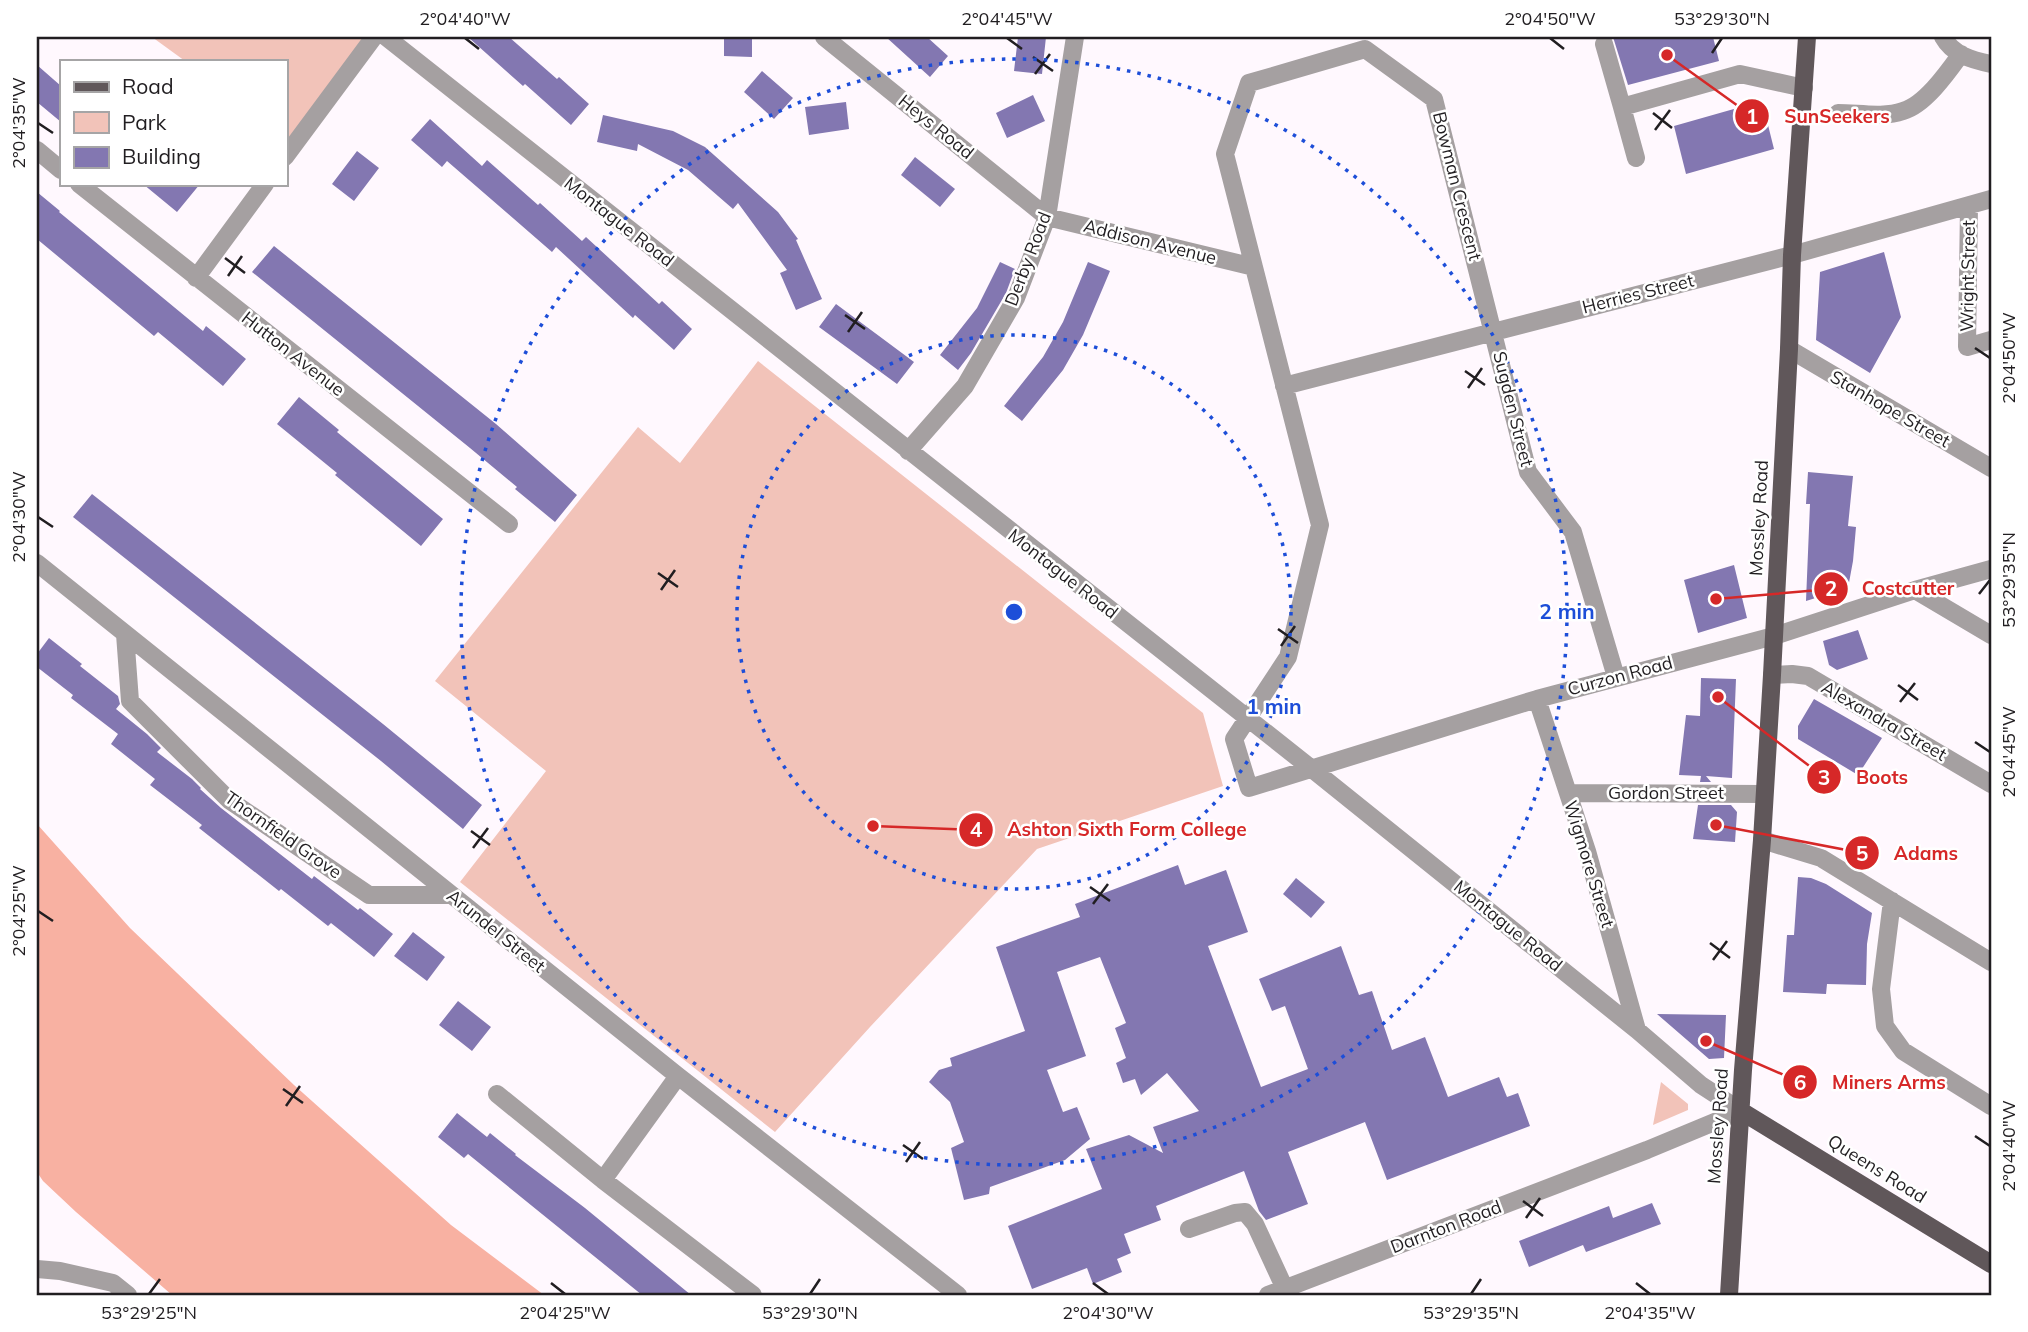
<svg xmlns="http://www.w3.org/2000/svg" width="2028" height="1332" font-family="Mulish,sans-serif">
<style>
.green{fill:#f2c3b9}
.forest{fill:#f8b1a2}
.building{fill:#8377b1}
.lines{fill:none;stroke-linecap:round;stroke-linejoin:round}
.minor{stroke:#a5a0a1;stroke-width:18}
.major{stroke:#60575a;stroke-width:18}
.ticks{fill:none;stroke:#211e21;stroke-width:2.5}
.ring{fill:none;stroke:#1d4ed8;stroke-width:3.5;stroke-dasharray:3.5 7}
.labels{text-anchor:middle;stroke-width:5;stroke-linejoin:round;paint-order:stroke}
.street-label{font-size:18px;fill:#211e21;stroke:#fff}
.centre{fill:#1d4ed8;stroke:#fff;stroke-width:3.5}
.ring-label{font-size:21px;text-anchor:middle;font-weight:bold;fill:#1d4ed8;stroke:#fff;stroke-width:5;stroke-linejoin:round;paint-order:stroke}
.leader{fill:none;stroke:#d62828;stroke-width:2.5}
.callout-dot{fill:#d62828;stroke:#fff;stroke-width:2.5}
.mark-label{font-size:21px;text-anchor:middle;font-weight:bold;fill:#fff}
.callout-label{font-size:19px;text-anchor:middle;font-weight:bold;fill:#d62828;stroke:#fff;stroke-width:5;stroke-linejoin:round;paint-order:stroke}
.neatline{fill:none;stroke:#211e21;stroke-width:2.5}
.ticks-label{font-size:18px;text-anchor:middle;fill:#211e21}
</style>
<rect width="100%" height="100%" fill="#fff8fe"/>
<path class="green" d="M152,37H359L365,41L291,140L285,135V61H185Z
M758,361L1203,713L1223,786L1037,849L870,1027L775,1132L460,882L546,771L435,681L638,427L680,463Z
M1661,1082L1688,1104V1110L1653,1125Z"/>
<path class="forest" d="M37,824L130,928L294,1085L451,1225L544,1295H172L76,1212L43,1181L37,1172Z"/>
<path class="building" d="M468,37H509L557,79L559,77L589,104L571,125L525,84L523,86Z
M724,37H752V57L724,56Z
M886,37H927L948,56L930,77Z
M1018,37H1046L1042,74L1014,71Z
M1613,37H1713L1719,61L1628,85Z
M37,65L61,86V122L37,102Z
M762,71L793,98L774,119L744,92Z
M1033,95L1045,121L1007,138L996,113Z
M1762,101L1774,149L1686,174L1674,126Z
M846,102L849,129L809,135L805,107Z
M603,115L673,131L705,147L778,212L798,239L796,240L822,299L796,310L780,273L787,270L738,203L733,209L688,170L638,144L637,151L597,142Z
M430,119L482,166L487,160L538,205L540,203L582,241L586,237L659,304L662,301L692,329L674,350L635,315L633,318L556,247L552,252L447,161L442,167L411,140Z
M357,151L379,168L354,201L332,184Z
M915,157L955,189L940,207L901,175Z
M143,184H200L177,212Z
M37,192L60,211L59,212L203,331L206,326L246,359L223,386L158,332L154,336L37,239Z
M274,246L496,424L577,495L555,522L515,489L517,487L470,448L252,272Z
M1884,252L1901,317L1870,373L1816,340L1820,272Z
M1000,262L1015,269L1006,293L971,353L958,370L940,355L977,308Z
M1088,262L1110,271L1083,335L1063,370L1022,421L1004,406L1043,357L1063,322Z
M836,304L914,362L897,384L819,327Z
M299,397L339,430L337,432L443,519L421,546L335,475L337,473L277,424Z
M1808,472L1853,476L1848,526L1856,527L1853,561L1848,588L1806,601L1810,504H1806Z
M92,494L383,724L482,805L463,829L381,761L73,517Z
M1734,565L1747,618L1698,633L1684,580Z
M1858,630L1868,659L1837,670L1829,665L1823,641Z
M49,638L82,664L80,666L118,696L120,704L116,709L147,734L161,748L157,752L192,779L201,788L200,789L221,808L312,879L314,876L358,910L360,908L393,934L374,957L331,923L328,926L281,889L279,891L199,828L202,825L150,785L155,779L111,744L118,734L71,698L73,695L37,667V654Z
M1701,678L1736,679L1732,778L1706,776L1711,782H1700L1701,776L1679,775L1686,715L1700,716Z
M1814,699L1882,738L1858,775L1798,739V726Z
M1698,805H1731L1737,812L1735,842L1693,839Z
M1178,865L1185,885L1226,870L1248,932L1208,946L1261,1087L1308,1069L1285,1006L1272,1011L1259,979L1341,946L1359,995L1372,991L1392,1050L1425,1037L1448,1097L1499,1077L1507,1097L1518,1093L1530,1126L1387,1180L1365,1122L1288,1152L1308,1204L1266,1220L1259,1211L1244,1171L1156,1206L1161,1220L1124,1234L1131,1253L1117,1259L1122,1272L1093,1284L1087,1268L1032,1289L1008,1226L1102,1189L1086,1149L1129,1135L1163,1153L1153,1127L1199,1111L1167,1073L1141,1095L1135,1079L1123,1083L1116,1063L1126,1058L1115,1028L1126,1023L1100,957L1057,972L1086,1056L1047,1070L1063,1112L1077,1107L1090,1139L1065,1160L990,1187L989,1194L964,1200L951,1148L964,1142L950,1102L929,1082L939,1070L952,1066L950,1058L1025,1031L996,947L1080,917L1075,904Z
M1798,877L1811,878L1826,884L1872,913L1867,944L1866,985L1827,984L1826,994L1783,992L1787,935H1794Z
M1296,878L1325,902L1311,918L1283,894Z
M413,932L445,957L427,981L394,956Z
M458,1001L491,1027L472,1051L439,1025Z
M1657,1014L1726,1015L1724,1058L1709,1059Z
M457,1113L487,1137L490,1133L516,1154L515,1155L585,1208L691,1295H642L468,1154L464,1158L438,1137Z
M1652,1203L1661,1224L1586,1252L1583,1245L1529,1267L1519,1241L1609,1206L1613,1218Z"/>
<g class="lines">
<path class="minor" d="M386,37L1312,769L1637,1030L1701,1085L1741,1111
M824,37L1047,217L1254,267
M1943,37C1953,55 1972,60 1991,64
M1604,44L1622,107
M1838,113C1859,113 1883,118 1903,111C1925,105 1948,72 1961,54
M37,150L61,170
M285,157L374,37
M1636,158L1622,107L1740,74L1804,88
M79,184L509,524
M1969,206L1967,347L1991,340
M196,278L265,184
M1789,349L1991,468
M1284,386L1792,255L1991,199
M908,451L965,386L1016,298L1047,217L1075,37
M37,563L678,1076L958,1295
M1915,590L1991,635
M125,634L130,701L229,800L369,895H451
M1772,675L1792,674L1808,676L1991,784
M1616,677L1573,532L1528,472L1434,99L1365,49L1249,83L1225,154L1320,525L1288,657L1234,739L1249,788L1537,699L1774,636L1915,590L1991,569
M1537,699L1587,851L1637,1030
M1568,793L1764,794
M1762,840L1821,858L1991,962
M1892,901L1881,989L1885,1026L1903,1051L1991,1106
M678,1076L603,1180L753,1295
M497,1094L603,1180
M1189,1229L1235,1213L1245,1212L1255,1224L1285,1289
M37,1269L60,1271L113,1283L128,1295
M1268,1295L1647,1150L1741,1111"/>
<path class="major" d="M1741,1111L1991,1264
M1729,1295L1743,1070L1762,840L1772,675L1789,349L1792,255L1807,37"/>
</g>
<path class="ticks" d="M465,38L479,49M1007,38L1022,49M1550,38L1564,49M1712,53L1722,38M1033,57L1053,71M1035,74L1050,54M1653,113L1672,128M38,123L53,133M1655,130L1670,110M225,258L245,273M228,276L242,256M845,315L865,329M848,332L862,312M1975,348L1990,358M1465,371L1485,385M1468,388L1482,368M38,517L53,527M658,573L678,587M661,590L675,570M1979,594L1990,580M1278,629L1298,643M1281,646L1295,626M1898,685L1918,700M1900,702L1915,683M1975,742L1990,752M471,831L490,845M473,848L488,828M1090,887L1110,901M1093,904L1108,884M38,911L53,921M1710,943L1730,958M1713,960L1727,941M283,1089L303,1103M286,1106L300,1086M1975,1136L1990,1146M903,1145L923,1159M906,1162L920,1142M1523,1201L1543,1216M1526,1218L1540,1198M551,1283L565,1294M1093,1283L1108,1294M1636,1283L1650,1294M149,1294L160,1279M810,1294L820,1279M1471,1294L1481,1279"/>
<g class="ring">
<circle cx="1014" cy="612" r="277"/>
<circle cx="1014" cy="612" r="553"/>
</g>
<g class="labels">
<g class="street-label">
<text transform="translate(936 127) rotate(39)" y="6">Heys Road</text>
<text transform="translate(1457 186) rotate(76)" y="6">Bowman Crescent</text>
<text transform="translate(619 222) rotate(38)" y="6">Montague Road</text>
<text transform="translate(1150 242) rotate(14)" y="6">Addison Avenue</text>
<text transform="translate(1028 259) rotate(-69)" y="6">Derby Road</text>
<text transform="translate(1968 276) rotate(-89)" y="6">Wright Street</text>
<text transform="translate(1638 294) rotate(-14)" y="6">Herries Street</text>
<text transform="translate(293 354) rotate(38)" y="6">Hutton Avenue</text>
<text transform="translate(1513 409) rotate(76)" y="6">Sugden Street</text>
<text transform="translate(1890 409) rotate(30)" y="6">Stanhope Street</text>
<text transform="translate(1759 518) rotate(-87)" y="6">Mossley Road</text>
<text transform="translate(1063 574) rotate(38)" y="6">Montague Road</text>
<text transform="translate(1620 676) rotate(-15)" y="6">Curzon Road</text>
<text transform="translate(1884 721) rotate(30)" y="6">Alexandra Street</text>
<text x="1666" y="799">Gordon Street</text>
<text transform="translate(283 835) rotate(35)" y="6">Thornfield Grove</text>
<text transform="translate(1589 864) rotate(73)" y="6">Wigmore Street</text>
<text transform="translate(1508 926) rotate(39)" y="6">Montague Road</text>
<text transform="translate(496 931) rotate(39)" y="6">Arundel Street</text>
<text transform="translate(1718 1126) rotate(-86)" y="6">Mossley Road</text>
<text transform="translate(1877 1169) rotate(32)" y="6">Queens Road</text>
<text transform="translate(1446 1227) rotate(-21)" y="6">Darnton Road</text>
</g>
</g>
<circle cx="1014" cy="612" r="10" class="centre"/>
<g class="ring-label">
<text x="1567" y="619">2 min</text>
<text x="1274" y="714">1 min</text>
</g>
<path class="leader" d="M1667 55L1752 116M1716 599L1831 589M1718 697L1824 777M873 826L976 830M1716 825L1862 853M1706 1041L1800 1082"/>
<g class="callout-dot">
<circle cx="1667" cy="55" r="7"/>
<circle cx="1716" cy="599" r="7"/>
<circle cx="1718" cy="697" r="7"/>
<circle cx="873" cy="826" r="7"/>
<circle cx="1716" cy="825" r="7"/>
<circle cx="1706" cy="1041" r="7"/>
<circle cx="1752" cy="116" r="18"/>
<circle cx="1831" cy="589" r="18"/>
<circle cx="1824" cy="777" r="18"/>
<circle cx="976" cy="830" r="18"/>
<circle cx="1862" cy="853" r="18"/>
<circle cx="1800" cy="1082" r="18"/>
</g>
<g class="mark-label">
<text x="1752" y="124">1</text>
<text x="1831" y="596">2</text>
<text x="1824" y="785">3</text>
<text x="976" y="837">4</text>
<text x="1862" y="861">5</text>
<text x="1800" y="1090">6</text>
</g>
<g class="callout-label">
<text x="1837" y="123">SunSeekers</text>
<text x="1908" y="595">Costcutter</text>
<text x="1882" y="784">Boots</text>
<text x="1127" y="836">Ashton Sixth Form College</text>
<text x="1926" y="860">Adams</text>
<text x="1889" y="1089">Miners Arms</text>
</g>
<rect width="2028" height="1332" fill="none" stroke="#ffffff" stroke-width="77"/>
<rect x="60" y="60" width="228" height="126" fill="#ffffff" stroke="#a6a5a6" stroke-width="2"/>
<rect x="74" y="82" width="35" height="10" fill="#60575a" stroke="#a6a5a6" stroke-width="2"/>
<text x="122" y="94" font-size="21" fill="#211e21">Road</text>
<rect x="74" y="112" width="35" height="21" fill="#f2c3b9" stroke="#a6a5a6" stroke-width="2"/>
<text x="122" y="130" font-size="21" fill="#211e21">Park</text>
<rect x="74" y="147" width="35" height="21" fill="#8377b1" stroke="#a6a5a6" stroke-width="2"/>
<text x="122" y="164" font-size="21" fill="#211e21">Building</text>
<rect x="38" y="38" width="1952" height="1256" class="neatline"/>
<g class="ticks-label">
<text x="465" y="25">2°04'40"W</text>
<text x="1007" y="25">2°04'45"W</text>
<text x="1550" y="25">2°04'50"W</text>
<text x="1722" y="25">53°29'30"N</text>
<text transform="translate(19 123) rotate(-90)" y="6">2°04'35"W</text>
<text transform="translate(2009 358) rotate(-90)" y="6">2°04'50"W</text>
<text transform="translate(19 517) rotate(-90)" y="6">2°04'30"W</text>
<text transform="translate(2009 580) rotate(-90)" y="6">53°29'35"N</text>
<text transform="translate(2009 752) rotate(-90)" y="6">2°04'45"W</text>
<text transform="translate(19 911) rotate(-90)" y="6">2°04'25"W</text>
<text transform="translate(2009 1146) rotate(-90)" y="6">2°04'40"W</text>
<text x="149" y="1319">53°29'25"N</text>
<text x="565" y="1319">2°04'25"W</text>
<text x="810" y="1319">53°29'30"N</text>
<text x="1108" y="1319">2°04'30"W</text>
<text x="1471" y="1319">53°29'35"N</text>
<text x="1650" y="1319">2°04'35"W</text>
</g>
</svg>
